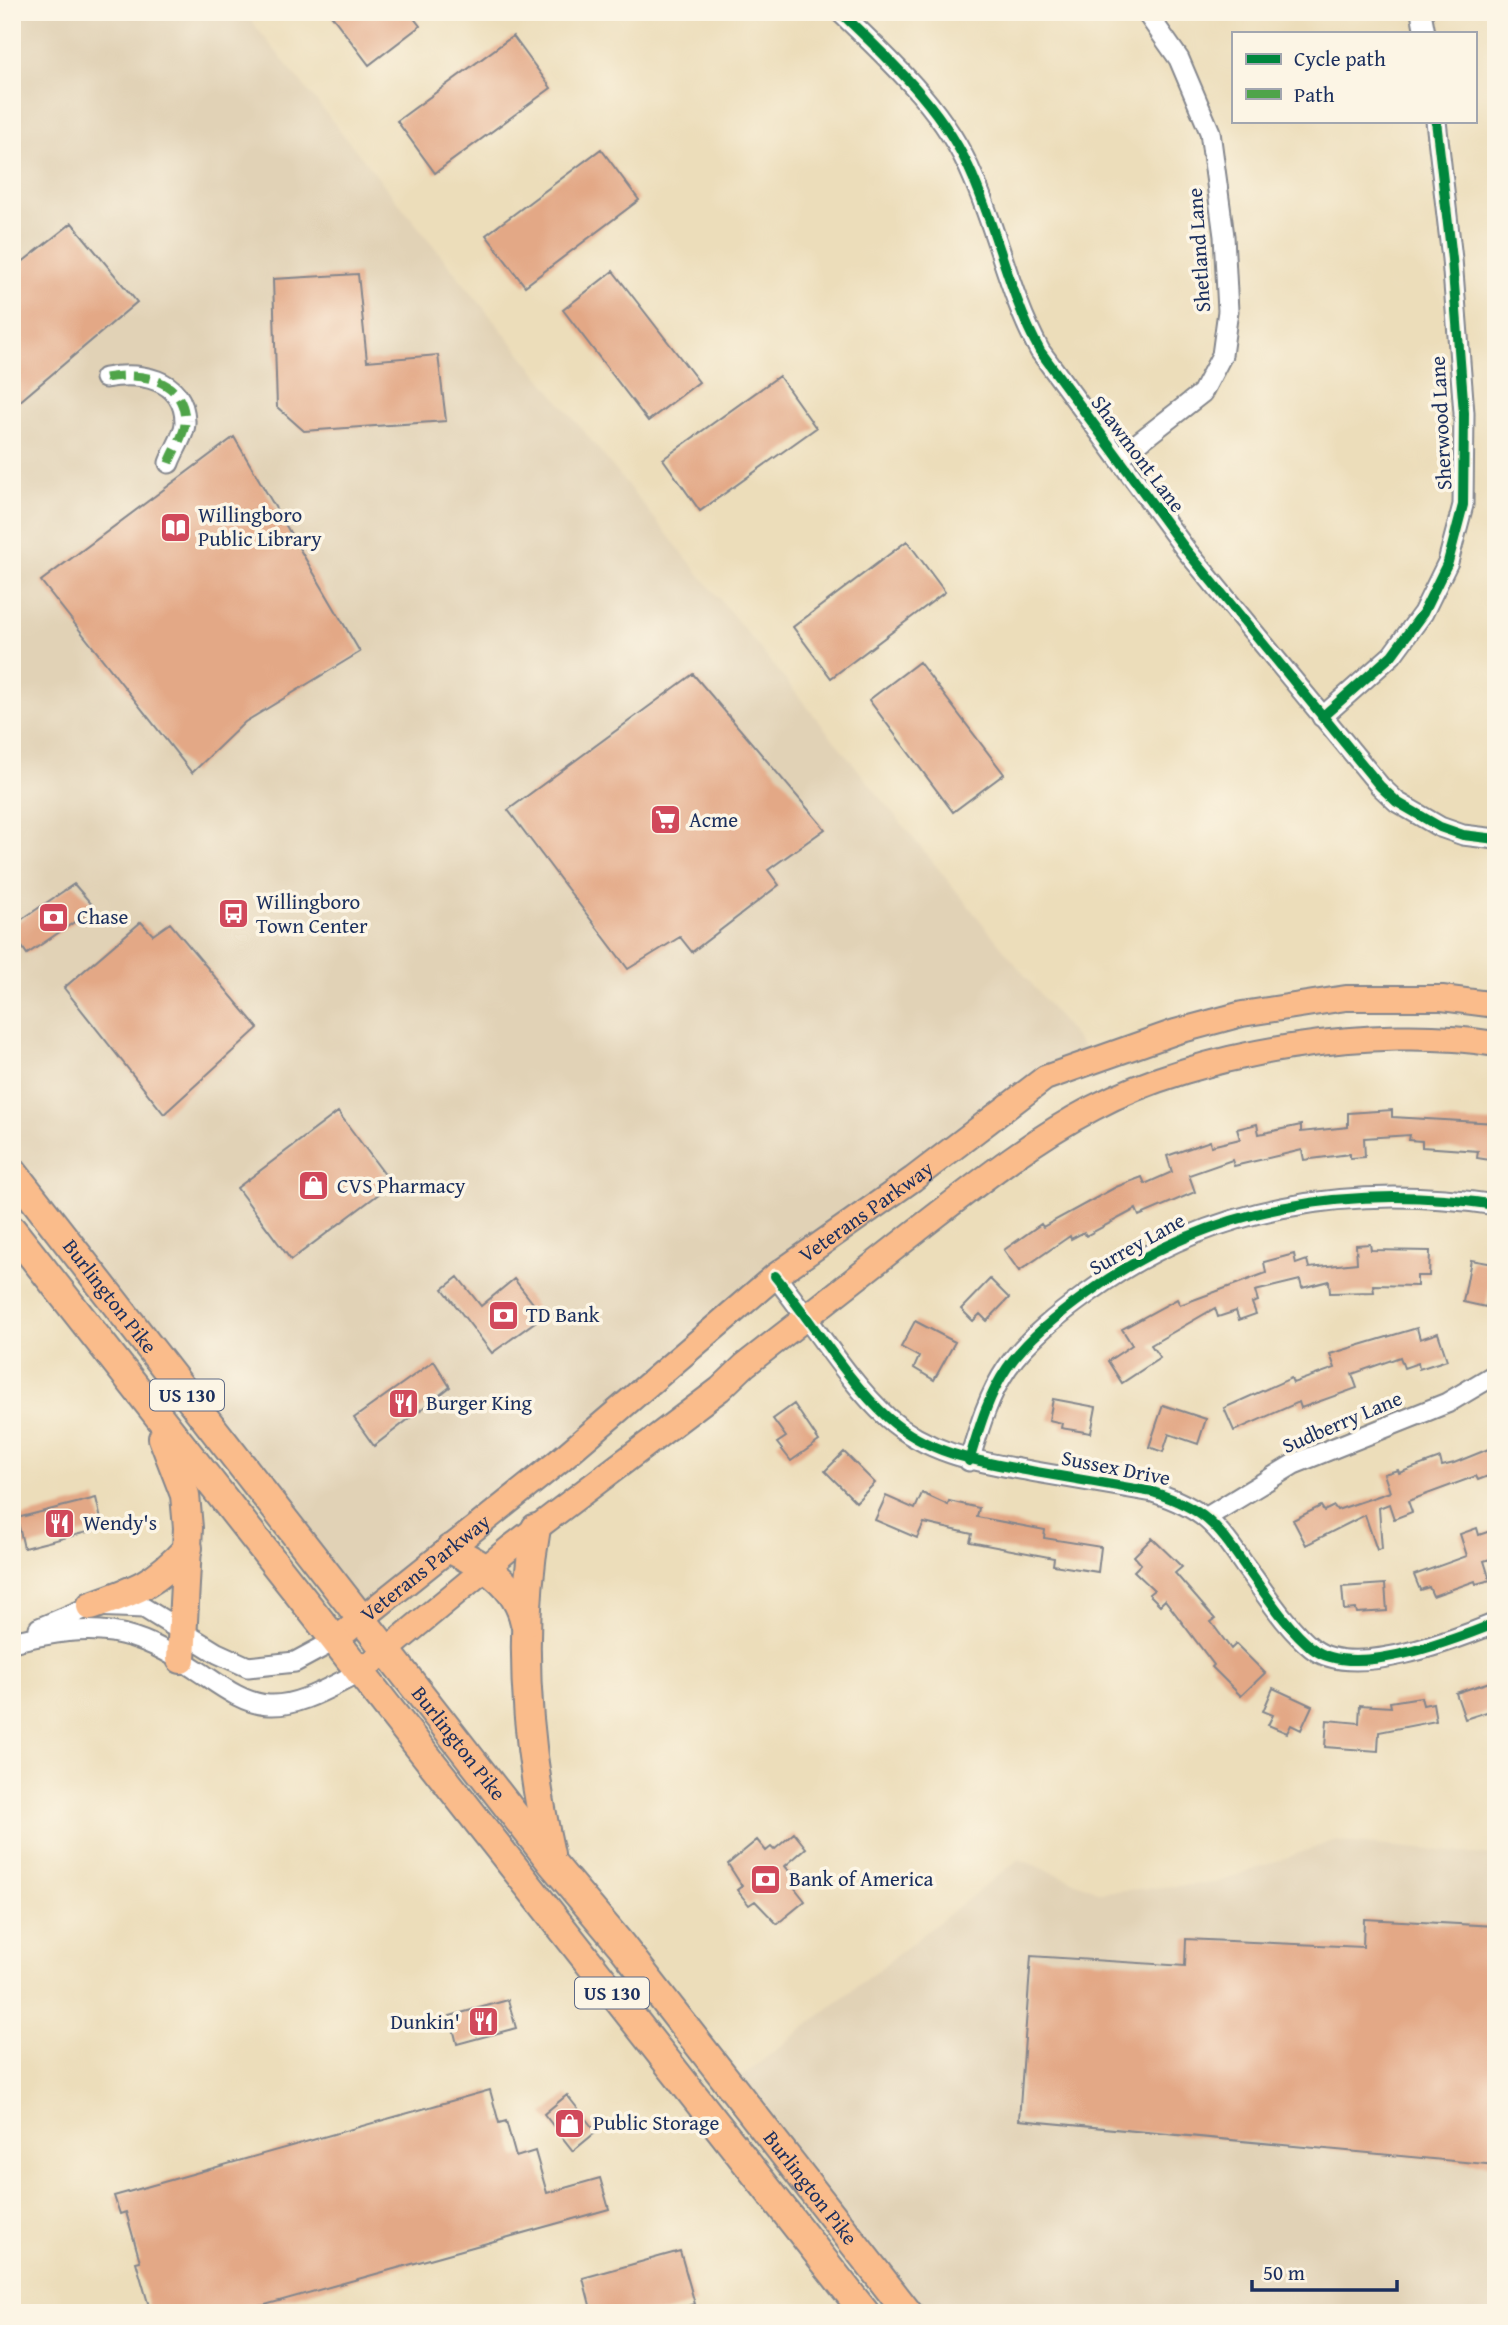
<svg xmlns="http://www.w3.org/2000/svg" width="1508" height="2325" font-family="'Gentium Book Plus',serif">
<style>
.built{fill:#e1d2b6}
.building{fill:#e3a886}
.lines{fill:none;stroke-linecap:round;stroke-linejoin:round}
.minor-casing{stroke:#84868c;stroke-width:23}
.major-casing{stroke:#84868c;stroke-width:28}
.highway-casing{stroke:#84868c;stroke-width:32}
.minor{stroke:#fff;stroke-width:19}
.major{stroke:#fabc8b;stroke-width:24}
.highway{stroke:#fabc8b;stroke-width:28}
.quiet{stroke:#4fa44a;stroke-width:9;stroke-dasharray:18 9;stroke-linecap:butt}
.cycleway-casing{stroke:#fcf5e5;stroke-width:15}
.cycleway{stroke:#00873e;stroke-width:10}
.labels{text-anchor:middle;stroke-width:7;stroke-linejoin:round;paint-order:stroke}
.shield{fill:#fcf5e5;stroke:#5e6a86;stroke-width:2}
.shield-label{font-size:19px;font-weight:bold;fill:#1b2f5e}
.street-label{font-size:21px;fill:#1b2f5e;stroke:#fcf5e5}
.poi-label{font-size:21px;fill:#1b2f5e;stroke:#fcf5e5;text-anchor:start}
</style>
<rect width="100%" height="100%" fill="#fcf5e5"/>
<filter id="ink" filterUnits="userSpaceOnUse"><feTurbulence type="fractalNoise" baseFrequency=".0143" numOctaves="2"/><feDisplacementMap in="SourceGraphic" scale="14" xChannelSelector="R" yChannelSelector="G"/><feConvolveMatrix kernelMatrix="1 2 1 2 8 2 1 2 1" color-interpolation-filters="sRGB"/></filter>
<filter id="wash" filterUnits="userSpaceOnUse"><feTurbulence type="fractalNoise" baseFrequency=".00686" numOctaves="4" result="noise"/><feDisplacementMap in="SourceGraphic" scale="28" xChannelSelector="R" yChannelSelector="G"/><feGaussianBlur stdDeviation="1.57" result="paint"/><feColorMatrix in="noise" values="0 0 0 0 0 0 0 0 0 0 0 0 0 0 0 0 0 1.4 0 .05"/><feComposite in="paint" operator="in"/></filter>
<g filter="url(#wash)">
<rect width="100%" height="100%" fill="#ecddba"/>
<path class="built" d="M12,12H244L1095,1062L1045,1078L363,1618L12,1171Z
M1333,1841L1496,1856V2313H908L730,2086L1019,1859L1101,1892L1215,1883Z"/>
<g id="blocks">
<path class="building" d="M329,12H409L420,26L369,65Z
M513,36L551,88L435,173L397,121Z
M601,149L639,200L525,286L486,235Z
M72,223L137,302L12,408V270Z
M613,271L699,382L648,421L563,310Z
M358,274L367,361L438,355L446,421L304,431L277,407L273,279Z
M779,376L816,428L700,511L663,459Z
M234,437L360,652L245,722L192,773L41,581Z
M907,541L945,592L831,678L793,627Z
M919,662L1004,774L953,812L869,700Z
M693,674L825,829L768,870L779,885L692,952L680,937L628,969L508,810Z
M74,884L95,908L27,954L12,932V926Z
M141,922L153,935L170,923L258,1028L164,1114L64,988Z
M1392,1110V1117L1496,1123V1161L1477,1158L1478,1151L1422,1147V1141L1409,1140L1410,1135L1364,1138L1365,1157L1350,1158V1154L1304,1160L1302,1150L1234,1166L1232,1160L1189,1175L1195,1192L1139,1216L1136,1209L1086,1236L1084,1232L1071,1239L1070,1236L1019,1271L1004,1250L1041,1224L1043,1227L1116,1187L1142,1177L1145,1184L1172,1172L1167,1156L1210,1141L1211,1146L1240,1139L1237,1129L1257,1124L1259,1134L1301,1125V1132L1348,1127V1113Z
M338,1112L392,1184L291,1260L237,1188Z
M1370,1244L1371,1250L1430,1251L1429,1276H1417V1286L1373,1285L1374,1292L1330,1293L1329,1281L1302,1288L1300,1280L1255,1291L1258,1301L1252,1303L1256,1314L1239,1320L1236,1311L1218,1317L1215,1308L1151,1345L1160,1358L1122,1383L1108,1361L1132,1345L1122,1329L1177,1299L1180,1305L1266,1273L1264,1262L1294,1254L1296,1264L1307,1260L1309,1268L1357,1263L1356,1245Z
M1471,1260L1494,1264L1486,1307L1463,1302Z
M458,1277L481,1306L514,1279L543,1316L492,1353L443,1289Z
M990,1279L1009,1298L987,1321L980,1314L973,1321L961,1309Z
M915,1321L955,1342L934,1380L914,1368L919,1357L901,1347Z
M1417,1328L1420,1339L1438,1333L1447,1360L1419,1369L1418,1363L1404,1368L1400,1357L1352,1374L1357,1388L1301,1408L1299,1402L1234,1431L1224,1408L1291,1378L1293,1383L1335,1368L1330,1354Z
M434,1361L450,1387L374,1446L354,1418Z
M1053,1399L1096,1407L1091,1433L1061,1428L1062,1423L1049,1420Z
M794,1404L819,1441L791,1461L777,1443L786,1437L773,1419Z
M1163,1405L1206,1419L1198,1444L1169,1434L1163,1452L1149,1447Z
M1496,1446V1473L1478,1480L1476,1476L1408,1501L1412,1512L1394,1519L1389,1504L1379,1508L1382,1549L1377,1550L1365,1515L1306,1545L1293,1520L1321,1506L1324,1511L1334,1506L1337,1510L1390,1492L1384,1474L1398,1470L1399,1473L1440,1458L1442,1466L1454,1463Z
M844,1452L875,1483L856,1502L825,1471Z
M922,1493L948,1505L949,1501L979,1508L977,1517L1045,1530L1044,1538L1101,1547L1098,1572L1053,1565L1054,1558L970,1542L972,1534L924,1523L917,1538L875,1520L886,1496L915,1509Z
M96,1498L103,1528L24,1548L17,1518Z
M1477,1528L1479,1535L1496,1529V1557L1484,1561L1490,1580L1476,1584L1475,1581L1433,1596L1429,1587L1420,1590L1414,1575L1467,1556L1460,1534Z
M1152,1538L1182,1567L1175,1573L1215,1619L1211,1622L1231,1649L1236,1644L1265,1673L1241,1696L1212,1667L1214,1665L1165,1600L1160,1605L1149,1594L1154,1590L1134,1571L1141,1564L1134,1556Z
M1385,1584L1387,1611L1357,1613L1356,1609L1344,1610L1342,1587Z
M1496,1680V1709L1465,1719L1456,1693Z
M1273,1688L1312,1706L1301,1730L1291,1725L1287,1733L1268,1725L1273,1715L1263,1711Z
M1421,1697L1423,1705L1433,1703L1436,1721L1379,1732L1378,1751L1325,1747L1327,1720L1359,1723L1360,1705L1391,1707L1390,1702Z
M794,1833L806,1848L785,1866L799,1883L794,1887L805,1901L777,1924L755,1901L749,1905L737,1890L742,1886L728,1864L757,1840L766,1851L771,1847L774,1850Z
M1364,1919L1496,1926V2165L1019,2120L1031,1956L1185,1966L1186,1939L1363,1947Z
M508,2000L516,2028L457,2044L450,2016Z
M490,2090L499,2123L506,2121L516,2157L535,2151L547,2193L600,2178L609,2209L236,2313H151L136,2262L140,2261L126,2212L120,2214L114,2196Z
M567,2095L596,2132L573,2151L544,2114Z
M680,2251L695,2304L664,2313H592L583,2278Z"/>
</g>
</g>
<g filter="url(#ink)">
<use href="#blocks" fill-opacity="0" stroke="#84868c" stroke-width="2"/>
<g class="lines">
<defs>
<path id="minor" d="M840,12C891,61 946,111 973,177C998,234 1010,296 1040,351L1186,550L1380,786L1397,802L1440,827L1463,835L1496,839
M1421,12L1425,33
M105,378C138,372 184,377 185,421C186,433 173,451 169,463
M1120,457L1202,393L1222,355L1228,311L1224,236L1210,132L1179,59L1146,12
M1322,717L1392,655L1423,613L1448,562L1463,505L1464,413L1452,259L1436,121
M775,1276C810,1319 848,1382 888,1418C931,1456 982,1462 1036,1472C1075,1479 1114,1485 1153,1492C1204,1509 1215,1523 1245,1566C1266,1594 1285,1626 1312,1648C1352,1680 1454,1640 1496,1623
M969,1461C979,1428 988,1396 1007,1368C1028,1338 1059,1314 1088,1293C1208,1205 1351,1183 1496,1205
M1207,1517L1294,1464L1447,1403L1496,1374
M39,1628L91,1606L144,1608L217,1653L248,1667L295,1662L334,1641
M12,1642C97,1622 130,1625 203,1674C222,1687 245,1704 269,1705C299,1707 333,1685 359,1673"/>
<g id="major">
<path id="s1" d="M334,1641L559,1461L775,1276L913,1179L1045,1078L1175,1032L1242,1014L1346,998H1442L1496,1005"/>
<path d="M359,1673L510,1548L720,1389L745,1365C802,1321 859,1276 915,1232C972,1188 1030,1141 1093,1108C1200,1051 1377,1024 1496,1044"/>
</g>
<g id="highway">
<path id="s2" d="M12,1171L552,1863L621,1945L908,2313"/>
<path d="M12,1230L865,2313"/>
<path d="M163,1438L185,1495L188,1528L181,1659"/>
<path d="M536,1528C517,1634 527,1749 550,1854"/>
<path d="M450,1549C483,1565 517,1583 525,1623"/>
<path d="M91,1606C137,1590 155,1584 188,1548"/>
</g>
</defs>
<use href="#minor" class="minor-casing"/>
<use href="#major" class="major-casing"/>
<use href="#highway" class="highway-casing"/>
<use href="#minor" class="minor"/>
<use href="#major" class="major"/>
<use href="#highway" class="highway"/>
<path class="quiet" d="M105,378C138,372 184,377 185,421C186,433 173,451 169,463"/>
<defs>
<path id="cycleway" d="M840,12C891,61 946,111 973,177C998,234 1010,296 1040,351L1186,550L1380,786L1397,802L1440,827L1463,835L1496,839
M1322,717L1392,655L1423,613L1448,562L1463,505L1464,413L1452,259L1436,121
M775,1276C810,1319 848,1382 888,1418C931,1456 982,1462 1036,1472C1075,1479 1114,1485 1153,1492C1204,1509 1215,1523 1245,1566C1266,1594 1285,1626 1312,1648C1352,1680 1454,1640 1496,1623
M969,1461C979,1428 988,1396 1007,1368C1028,1338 1059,1314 1088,1293C1208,1205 1351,1183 1496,1205"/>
</defs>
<use href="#cycleway" class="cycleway-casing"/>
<use href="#cycleway" class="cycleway"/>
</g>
</g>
<defs>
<symbol id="library-square" viewBox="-11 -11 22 22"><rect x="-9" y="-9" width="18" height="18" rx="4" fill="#d1495b" stroke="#fcf5e5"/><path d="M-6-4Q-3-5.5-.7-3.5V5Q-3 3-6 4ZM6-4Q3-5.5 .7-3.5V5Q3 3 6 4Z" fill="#fff"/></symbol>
<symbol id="supermarket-square" viewBox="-11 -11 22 22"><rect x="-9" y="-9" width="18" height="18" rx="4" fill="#d1495b" stroke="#fcf5e5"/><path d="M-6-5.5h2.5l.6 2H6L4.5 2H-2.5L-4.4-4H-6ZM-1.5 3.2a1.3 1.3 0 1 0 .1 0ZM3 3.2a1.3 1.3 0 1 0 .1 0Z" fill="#fff"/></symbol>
<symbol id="bus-square" viewBox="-11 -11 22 22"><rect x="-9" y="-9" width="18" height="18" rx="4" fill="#d1495b" stroke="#fcf5e5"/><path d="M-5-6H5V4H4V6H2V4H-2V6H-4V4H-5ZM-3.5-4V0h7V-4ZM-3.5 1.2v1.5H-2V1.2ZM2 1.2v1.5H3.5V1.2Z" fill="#fff"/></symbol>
<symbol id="bank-square" viewBox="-11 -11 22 22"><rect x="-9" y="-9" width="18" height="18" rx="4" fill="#d1495b" stroke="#fcf5e5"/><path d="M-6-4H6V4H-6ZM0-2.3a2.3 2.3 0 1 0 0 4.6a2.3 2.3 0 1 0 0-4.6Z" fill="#fff"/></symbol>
<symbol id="shop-square" viewBox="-11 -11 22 22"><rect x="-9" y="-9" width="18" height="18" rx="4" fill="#d1495b" stroke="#fcf5e5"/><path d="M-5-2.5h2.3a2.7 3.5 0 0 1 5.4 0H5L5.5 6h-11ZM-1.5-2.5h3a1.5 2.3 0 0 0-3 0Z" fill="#fff"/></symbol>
<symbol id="restaurant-square" viewBox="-11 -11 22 22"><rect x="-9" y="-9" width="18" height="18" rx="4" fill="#d1495b" stroke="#fcf5e5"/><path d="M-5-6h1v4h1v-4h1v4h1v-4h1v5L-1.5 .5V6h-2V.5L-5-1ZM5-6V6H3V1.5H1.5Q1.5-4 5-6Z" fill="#fff"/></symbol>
</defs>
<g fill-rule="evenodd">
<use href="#library-square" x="158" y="510" width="35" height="35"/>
<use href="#supermarket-square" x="648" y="802" width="35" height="35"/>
<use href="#bus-square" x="216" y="896" width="35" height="35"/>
<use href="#bank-square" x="36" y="900" width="35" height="35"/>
<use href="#shop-square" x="296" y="1168" width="35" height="35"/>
<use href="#bank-square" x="486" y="1298" width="35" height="35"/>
<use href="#restaurant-square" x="386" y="1386" width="35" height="35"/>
<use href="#restaurant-square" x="42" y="1506" width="35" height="35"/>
<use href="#bank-square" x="748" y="1862" width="35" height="35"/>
<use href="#restaurant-square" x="466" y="2004" width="35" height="35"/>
<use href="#shop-square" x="552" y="2106" width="35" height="35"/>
</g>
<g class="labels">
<g class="shield">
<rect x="150" y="1379.5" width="74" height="31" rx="5"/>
<rect x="575" y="1977.5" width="74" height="31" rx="5"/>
</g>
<g class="shield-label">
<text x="187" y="1402">US 130</text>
<text x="612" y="2000">US 130</text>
</g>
<g class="street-label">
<text transform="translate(1199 250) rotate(-94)" y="7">Shetland Lane</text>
<text transform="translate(1441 423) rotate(-93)" y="7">Sherwood Lane</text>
<text transform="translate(1138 454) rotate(53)" y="7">Shawmont Lane</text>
<text dy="7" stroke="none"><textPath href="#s1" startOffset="684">Veterans Parkway</textPath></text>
<text transform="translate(1137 1244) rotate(-29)" y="7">Surrey Lane</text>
<text dy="7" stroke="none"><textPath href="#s2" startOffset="159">Burlington Pike</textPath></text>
<text transform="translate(1342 1422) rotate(-23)" y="7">Sudberry Lane</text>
<text transform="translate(1116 1468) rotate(11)" y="7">Sussex Drive</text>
<text dy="7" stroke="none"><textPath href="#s1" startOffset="117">Veterans Parkway</textPath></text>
<text dy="7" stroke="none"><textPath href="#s2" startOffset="726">Burlington Pike</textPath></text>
<text dy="7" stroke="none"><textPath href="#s2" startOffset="1293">Burlington Pike</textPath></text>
</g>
<g class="poi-label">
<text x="198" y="522">Willingboro<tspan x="198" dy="24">Public Library</tspan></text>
<text x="689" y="827">Acme</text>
<text x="256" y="909">Willingboro<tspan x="256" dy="24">Town Center</tspan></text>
<text x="77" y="924">Chase</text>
<text x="337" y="1193">CVS Pharmacy</text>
<text x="526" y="1322">TD Bank</text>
<text x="426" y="1410">Burger King</text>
<text x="83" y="1530">Wendy's</text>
<text x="789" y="1886">Bank of America</text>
<text x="460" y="2029" text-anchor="end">Dunkin'</text>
<text x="593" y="2130">Public Storage</text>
</g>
</g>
<rect width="1508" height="2325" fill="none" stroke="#fcf5e5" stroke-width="42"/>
<rect x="1232" y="32" width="245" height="91" fill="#fcf5e5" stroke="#a2a6af" stroke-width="2"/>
<rect x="1246" y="54" width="35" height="10" fill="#00873e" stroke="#a2a6af" stroke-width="2"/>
<text x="1294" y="66" font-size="21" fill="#1b2f5e">Cycle path</text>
<rect x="1246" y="89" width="35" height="10" fill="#4fa44a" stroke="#a2a6af" stroke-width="2"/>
<text x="1294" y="102" font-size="21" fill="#1b2f5e">Path</text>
<path d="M1252 2280v10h145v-10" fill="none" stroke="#1b2f5e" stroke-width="3.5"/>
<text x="1263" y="2280" font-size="21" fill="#1b2f5e" stroke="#fcf5e5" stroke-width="5" paint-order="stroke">50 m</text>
</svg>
